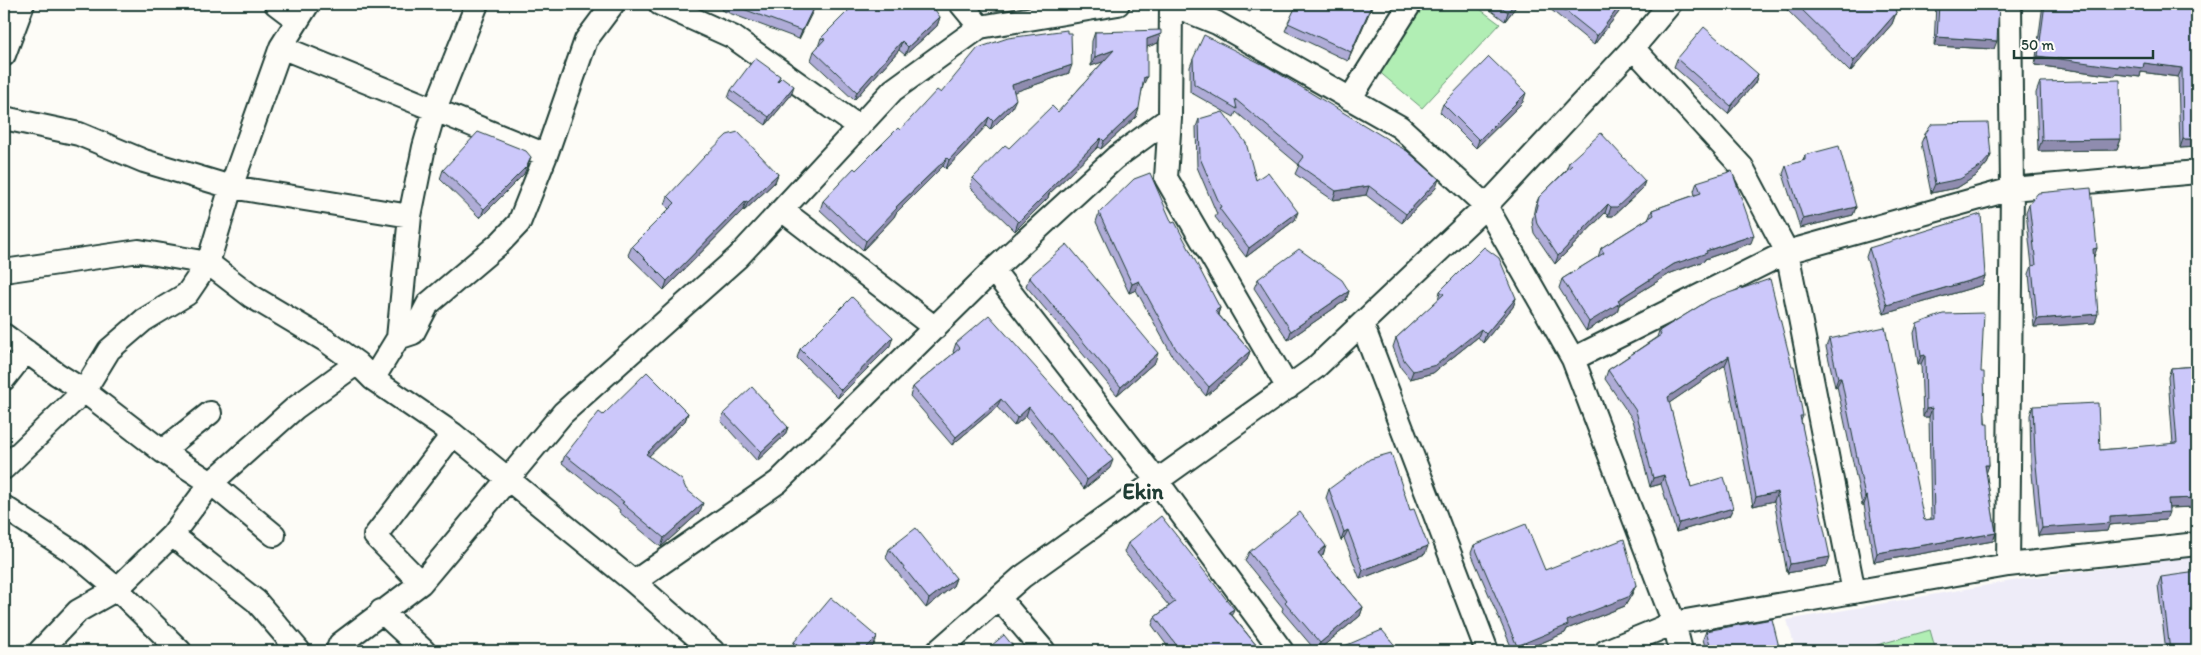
<svg xmlns="http://www.w3.org/2000/svg" width="2201" height="655" font-family="Itim,sans-serif">
<style>
.built{fill:#eeecf8}
.green{fill:#b1eeb4;stroke:#689674}
.lines{fill:none;stroke-linecap:round;stroke-linejoin:round}
.minor-casing{stroke:#1f3d34;stroke-width:26}
.minor{stroke:#fdfcf7;stroke-width:22}
.wall{fill:#afacd7;stroke:#1f3d34}
.shaded-wall{fill:#8f8caf;stroke:#1f3d34}
.building{fill:#ccc8fa;stroke:#1f3d34}
.labels{text-anchor:middle;stroke-width:5;stroke-linejoin:round;paint-order:stroke}
.district-label{font-size:22px;font-weight:bold;fill:#1f3d34;stroke:#fdfcf7}
</style>
<rect width="100%" height="100%" fill="#fdfcf7"/>
<filter id="ink" filterUnits="userSpaceOnUse"><feTurbulence type="fractalNoise" baseFrequency=".02" numOctaves="2"/><feDisplacementMap in="SourceGraphic" scale="10" xChannelSelector="R" yChannelSelector="G"/><feConvolveMatrix kernelMatrix="1 2 1 2 8 2 1 2 1" color-interpolation-filters="sRGB"/></filter>
<g filter="url(#ink)">
<path class="built" d="M2197,556V651H1796L1787,620L2029,578Z"/>
<path class="green" d="M1425,4H1473L1500,24L1422,108L1377,70Z
M1930,630L1936,651H1856Z"/>
<g class="lines">
<defs>
<path id="minor" d="M276,4L297,20
M660,4L733,37L859,127
M961,4L980,27
M1170,4L1217,23L1400,127L1486,206L1573,359L1674,623L1681,651
M1171,4L1170,118L1166,178L1288,388
M281,47L546,155
M1633,48L1742,167L1787,252L1854,592
M4,55L23,4
M1350,99L1410,4
M4,118L79,134L144,161L231,187L410,216
M782,210L935,328
M993,270L1157,481L1282,651
M4,271L139,251L208,263L251,296L325,340L357,363L373,379L453,434L634,582L713,651
M1362,324L1487,651
M4,335L57,374L84,391L162,451L211,483L274,535
M398,338L413,333L428,304L500,243L519,223L546,155L586,40L613,4
M1573,359L1787,252L2012,189L2197,172
M4,379L26,351
M373,379L398,338L410,216L424,147L435,109L477,4
M162,451L210,413
M4,468L84,391L109,350L144,320L187,294L208,263L231,187L281,47L308,4
M4,507L73,552L117,589L180,651
M172,535L256,601L299,651
M2008,565L2012,189L2010,4
M634,582L778,482L993,270L1115,158L1170,118
M421,583L375,536L453,434
M999,598L1044,651
M381,611L424,651
M40,651L78,611L117,589L172,535L211,483L295,408L357,363
M337,651L340,644L421,583L563,413L738,257L893,90L980,27L1118,4
M938,651L1022,577L1315,368L1486,206L1633,48L1670,4
M1606,651L1674,623L2008,565L2197,544"/>
</defs>
<use href="#minor" class="minor-casing"/>
<use href="#minor" class="minor"/>
</g>
<path class="wall" d="M723,4H816L799,39L721,10Z
M1233,4H1254L1250,12Z
M1297,4H1373L1348,61L1285,31Z
M1482,4H1518L1505,21Z
M1544,4H1625L1594,45Z
M1781,4H1894L1896,13L1892,24L1850,72Z
M1936,4H1999L1994,49L1934,46Z
M2043,4H2143L2163,6L2164,4H2186L2197,5V147L2180,148L2178,77L2141,72L2140,77L2116,74L2115,76L2035,65Z
M940,17L937,26L905,55L899,50L854,100L811,60L814,51L818,47L821,38Z
M1095,32L1161,34L1158,43L1147,47L1143,86L1136,117L1101,149L1098,147L1049,194L1048,198L1015,231L970,187L973,178L1058,112L1104,61L1091,66L1092,41Z
M1193,59L1436,188L1402,223L1366,195L1333,200L1295,174L1299,165L1236,112L1234,117L1190,92V67Z
M1677,59L1758,74L1755,83L1728,114L1674,67Z
M1069,73L1014,92L1012,108L990,130L986,126L946,169L943,166L896,213L894,217L863,250L820,210L823,201L856,170L941,93Z
M780,76L778,81L791,95L766,125L728,98L731,90Z
M2040,82L2121,139L2117,150L2038,151L2036,93Z
M1523,102L1476,148L1440,112L1443,104Z
M1199,119L1295,220L1246,257L1215,217L1217,214L1197,167L1196,127Z
M1925,134L1991,155L1987,164L1976,176L1957,188L1931,193L1921,143Z
M1805,155L1856,207L1853,215L1800,228L1783,174L1786,166L1803,161Z
M1569,162L1645,181L1642,189L1613,216H1608L1605,213L1555,264L1534,233L1532,222L1535,206L1539,197L1566,170Z
M443,170L524,174L480,218L440,179Z
M778,174L775,182L744,211L743,210L664,290L628,255L632,246L669,209L665,205L668,196Z
M1697,182L1751,243L1705,259L1704,261L1671,273L1619,305L1617,312L1586,331L1559,288L1562,279L1598,257L1601,248L1649,218L1652,210L1695,195L1694,191Z
M2029,204L2097,248L2093,257L2095,323L2034,327L2029,274L2032,266L2026,212Z
M1099,213L1172,223L1220,308L1218,314L1250,351L1247,360L1206,396L1173,357L1136,290L1129,293L1096,222Z
M1869,248L1985,276L1982,285L1884,314L1866,257Z
M1029,277L1155,362L1117,395L1026,286Z
M1258,279L1349,291L1346,300L1288,340L1254,288Z
M1440,291L1516,298L1513,307L1483,343L1478,337L1433,373L1410,379L1401,368L1393,347L1396,338L1438,300Z
M1711,299L1803,416L1801,421L1827,566L1787,573L1774,501L1753,506L1725,365L1669,403L1691,487L1733,508L1729,516L1676,532L1661,484L1650,487L1633,420L1605,379L1608,370L1657,337L1659,331Z
M1917,324L1981,372L1989,465L1986,472L1996,533L1993,541L1874,562L1864,505H1862L1837,386L1835,387L1826,347L1829,339L1924,520L1931,519L1929,417H1923L1921,364H1918L1914,333Z
M956,343L1110,468L1084,489L1026,416L1014,426L997,407L952,445L910,396L913,387L954,353L953,352Z
M890,346L838,398L797,358L800,349Z
M2197,366V507L2169,508L2166,520L2109,525L2107,531L2038,536L2031,463L2030,415L2033,406L2100,450L2173,444L2168,377L2171,368Z
M688,413L685,421L649,456L686,489L700,512L661,547L619,512L620,510L562,463L565,455L603,415Z
M724,413L788,427L785,435L757,461L721,421Z
M1329,489L1410,510L1425,554L1360,579L1344,538L1341,541L1326,498Z
M1128,543L1232,615L1261,651H1171L1152,625L1155,617L1169,606L1124,552Z
M1474,545L1545,570L1636,585L1632,594L1625,606L1567,629L1565,633L1522,651H1513L1471,553Z
M889,549L956,578L953,586L926,608L886,558Z
M1249,552L1323,555L1321,557L1363,607L1360,616L1317,651H1316L1282,611L1283,608L1245,561Z
M2161,577L2197,651H2166L2158,585Z
M1706,631L1780,651H1706L1703,639Z
M877,637L874,645L868,651H792L791,650L794,642Z"/>
<path class="shaded-wall" d="M815,4L814,9L799,39L802,31Z
M1372,4H1373L1348,61L1351,52Z
M1514,4H1518L1505,21L1508,12Z
M1621,4H1625L1594,45L1597,36Z
M1896,13L1892,24L1850,72L1854,61Z
M940,17L937,26L905,55L908,47Z
M1161,34L1158,43L1144,48L1147,39Z
M1937,37L1997,41L1994,49L1934,46Z
M902,41L899,50L854,100L857,92Z
M1114,50L1111,59L1091,66L1095,57Z
M2038,56L2118,65L2144,63L2182,68L2178,77L2141,72L2140,77L2116,74L2115,76L2035,65Z
M1072,65L1069,73L1009,94L1012,85Z
M1758,74L1755,83L1728,114L1731,106Z
M1144,77H1147L1143,86H1141Z
M794,86L791,95L766,125L769,117Z
M1526,93L1523,102L1476,148L1479,140Z
M1016,99L1012,108L990,130L993,121Z
M1139,108L1136,117L1101,149L1104,141Z
M989,117L986,126L946,169L949,160Z
M1101,138L1098,147L1049,194L1048,198L1015,231L1018,222L1050,188Z
M2121,139L2117,150L2038,151L2042,140Z
M2183,139H2197V147L2180,148Z
M1991,155L1987,164L1976,176L1957,188L1931,193L1935,184Z
M531,157L524,174L480,218L484,209Z
M947,158L943,166L896,213L894,217L863,250L866,241L896,207Z
M778,174L775,182L744,211L748,202Z
M1439,179L1436,188L1402,223L1406,214Z
M1645,181L1642,189L1613,216H1608L1611,207Z
M1369,186L1366,195L1333,200L1336,191Z
M746,201L743,210L664,290L667,281Z
M1608,204L1605,213L1555,264L1558,256Z
M1856,207L1853,215L1800,228L1803,219Z
M1298,212L1295,220L1246,257L1249,248Z
M1754,235L1751,243L1705,259L1704,261L1671,273L1619,305L1617,312L1586,331L1589,322L1618,300L1674,264L1706,251Z
M2097,248L2094,257L2090,258L2093,249Z
M1985,276L1982,285L1884,314L1887,305Z
M1139,281L1136,290L1129,293L1132,284Z
M1349,291L1346,300L1288,340L1291,331Z
M1516,298L1513,307L1483,343L1486,334Z
M1220,308L1217,316L1215,311Z
M2098,314L2095,323L2034,327L2037,319Z
M1481,329L1478,337L1433,373L1410,379L1413,371Z
M893,337L890,346L838,398L841,390Z
M1250,351L1247,360L1206,396L1209,387Z
M1158,353L1155,362L1117,395L1121,387Z
M1925,355L1921,364H1918L1921,356Z
M1729,356L1725,365L1665,406L1668,397Z
M1838,378H1841L1837,386L1835,387Z
M1001,399L997,407L952,445L956,437Z
M1029,407L1026,416L1014,426L1017,418Z
M1932,408L1929,417H1923L1926,409Z
M688,413L685,421L643,462L646,454Z
M788,427L785,435L757,461L761,452Z
M1113,460L1110,468L1084,489L1087,480Z
M1985,465H1989L1986,474Z
M1664,475L1661,484L1650,487L1653,478Z
M1777,492L1774,501L1753,506L1756,497Z
M1867,496L1864,505H1862L1865,497Z
M2197,498V507L2165,508L2168,499Z
M703,503L700,512L661,547L664,538Z
M1733,508L1729,516L1676,532L1679,523Z
M2169,512L2166,520L2109,525L2107,531L2038,536L2042,528L2110,516Z
M1348,530L1344,538L1341,541L1344,532Z
M1996,533L1993,541L1874,562L1877,553Z
M1326,546L1323,555L1315,562L1318,553Z
M1428,546L1425,554L1360,579L1363,570Z
M1830,557L1827,566L1787,573L1790,564Z
M956,578L953,586L926,608L929,599Z
M1636,585L1632,594L1625,606L1567,629L1565,633L1522,651H1515L1517,646Z
M1363,607L1360,616L1317,651L1320,643Z
M1234,609L1231,617L1229,612Z
M877,637L874,645L868,651H863Z"/>
<path class="building" d="M730,4H815L802,31Z
M855,4H931L940,17L908,47L902,41L857,92L814,51L825,39L821,38Z
M1297,4H1372L1351,52L1288,23Z
M1497,4H1514L1508,12Z
M1557,4H1621L1597,36Z
M1796,4H1894L1896,13L1854,61Z
M1939,4H1999L1997,41L1937,37Z
M2045,4H2143L2164,6V4H2186L2197,5V139H2183L2182,68L2144,63L2143,68L2118,65V67L2038,56Z
M1704,27L1758,74L1731,106L1677,59Z
M1067,30V33H1071L1072,65L1012,85L1016,99L993,121L989,117L949,160L947,158L896,207L897,208L866,241L823,201L854,168L856,170L898,128L900,130L937,90L941,93L978,48L1008,38Z
M1161,30V34L1147,39V77H1144L1139,108L1104,141L1101,138L1050,188L1051,189L1018,222L973,178L1005,145L1009,148L1052,106L1058,112L1114,50L1095,57V32Z
M1204,35L1268,67L1407,151L1439,179L1406,214L1369,186L1336,191L1298,165L1304,157L1235,99L1237,109L1194,84L1193,59Z
M1489,57L1526,93L1479,140L1443,104Z
M755,58L780,76L777,82L782,77L794,86L769,117L731,90Z
M2120,80L2121,139L2042,140L2040,82Z
M1223,112L1246,143L1256,180L1268,172L1298,212L1249,248L1219,208L1221,207L1200,158L1199,119Z
M1988,123L1991,155L1980,167L1960,179L1935,184L1925,134L1932,124Z
M478,132L526,151L531,157L527,166L484,209L443,170Z
M738,132L778,174L748,202L746,201L667,281L632,246L675,203L668,196L704,157L727,135Z
M1601,133L1645,181L1617,207H1611L1608,204L1558,256L1537,224L1535,213L1539,197L1572,165L1569,162Z
M1839,146L1856,207L1803,219L1786,166L1805,160V155Z
M1732,171L1754,235L1706,251L1707,253L1674,264L1618,300L1620,303L1589,322L1562,279L1604,253L1601,248L1654,215L1652,210L1701,193L1697,182Z
M1150,173L1172,223L1175,222L1220,308L1215,311L1250,351L1209,387L1176,349L1139,281L1132,284L1099,213L1134,179Z
M2091,188L2097,248L2093,249L2098,314L2037,319L2032,266L2036,265L2029,204L2038,193Z
M1981,214L1985,276L1887,305L1869,248Z
M1067,244L1158,353L1121,387L1029,277Z
M1484,247L1499,258L1516,298L1486,334L1481,329L1436,365L1413,371L1404,360L1396,338L1444,294L1440,291Z
M1299,249L1342,280L1349,291L1291,331L1258,279Z
M1770,279L1792,366H1794L1803,416H1800L1830,557L1790,564L1777,492L1756,497L1729,356L1668,397L1691,487L1724,477L1733,508L1679,523L1664,475L1653,478L1636,411L1608,370L1661,335L1659,331L1711,299Z
M852,297L893,337L841,390L800,349Z
M1984,313L1981,372H1984L1985,424H1988L1989,465H1985L1996,533L1877,553L1867,496L1865,497L1841,378H1838L1829,339L1885,327L1924,520L1934,519L1932,408L1926,409L1925,355L1921,356L1917,324L1943,314Z
M989,315L1068,404L1069,403L1113,460L1087,480L1029,407L1017,418L1001,399L956,437L913,387L960,348L956,343Z
M2197,366V498L2168,499L2169,512L2110,516V523L2042,528L2035,454L2033,406L2098,403L2100,450L2177,443L2171,368Z
M647,372L688,413L646,454L682,480L686,489L703,503L664,538L622,503L624,502L565,455L599,412L603,415Z
M752,387L788,427L761,452L724,413Z
M1391,453L1410,510L1414,509L1428,546L1363,570L1348,530L1344,532L1329,489L1370,459Z
M1300,512L1326,546L1318,553L1363,607L1320,643L1285,602L1287,600L1249,552Z
M1161,516L1234,609L1229,612L1261,651H1181L1155,617L1175,602L1128,543Z
M1526,524L1545,570L1624,539L1636,585L1628,597L1567,621L1568,625L1517,646L1474,545Z
M916,528L956,578L929,599L889,549Z
M2197,572V651H2170L2161,577Z
M831,598L877,637L863,651H809L794,642Z
M1772,619L1780,651H1712L1706,631Z
M1382,630L1398,649L1402,646L1404,651H1333Z
M1004,635L1017,651H985Z
M1653,648L1655,651H1642Z"/>
</g>
<g class="labels">
<g class="district-label">
<text x="1143" y="499">Ekin</text>
</g>
</g>
<rect width="2201" height="655" fill="none" stroke="#fdfcf7" stroke-width="20"/>
<rect x="10" y="10" width="2181" height="635" fill="none" stroke="#1f3d34" stroke-width="2" filter="url(#ink)"/>
<path d="M2014 50v8h139v-8" fill="none" stroke="#1f3d34" stroke-width="2.5"/>
<text x="2021" y="50" font-size="15" fill="#1f3d34" stroke="#fdfcf7" stroke-width="4" paint-order="stroke">50 m</text>
</svg>
